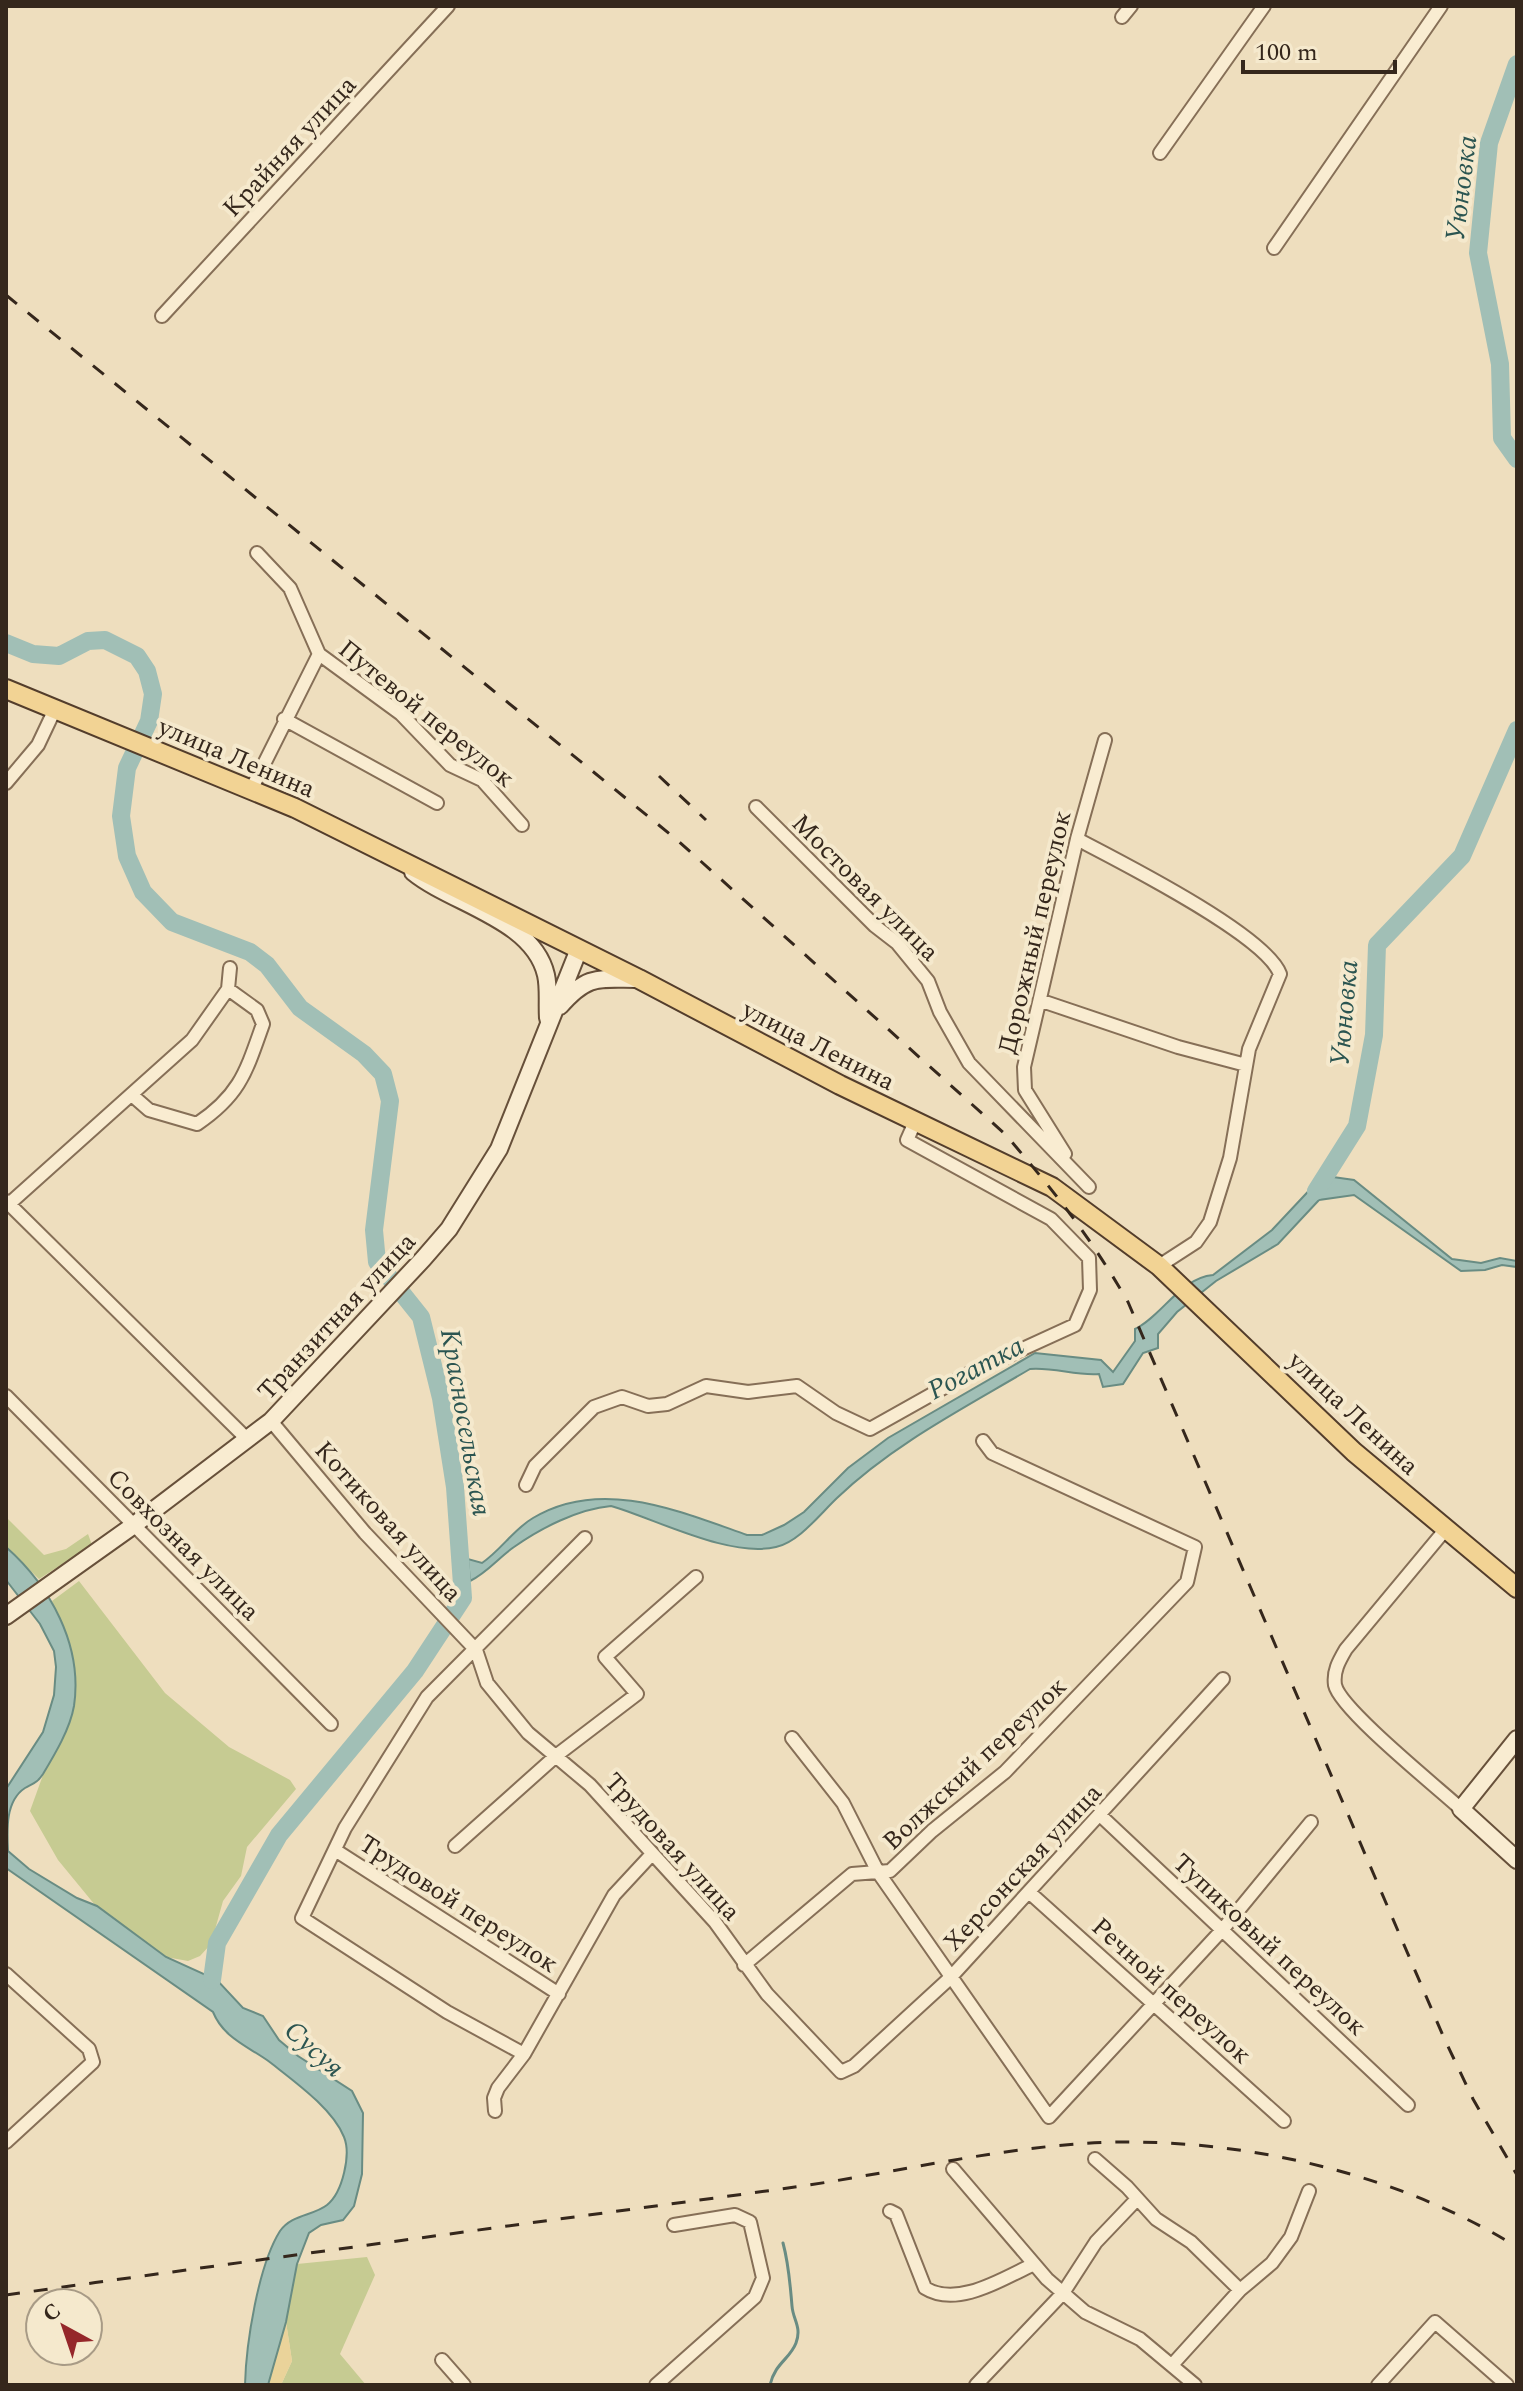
<svg xmlns="http://www.w3.org/2000/svg" width="1523" height="2391" font-family="Spectral,serif">
<style>
.green{fill:#c6cb92}
.sand{fill:#ead39a}
.water{fill:#a1bfb6;stroke:#698c83;stroke-width:2}
.lines{fill:none;stroke-linecap:round;stroke-linejoin:round}
.stream{stroke:#698c83;stroke-width:3}
.river{stroke:#a1bfb6;stroke-width:18}
.street-casing{stroke:#866f57;stroke-width:16}
.secondary-casing{stroke:#67503a;stroke-width:20}
.primary-casing{stroke:#533d2b;stroke-width:22}
.street{stroke:#f9ecd1;stroke-width:12}
.secondary{stroke:#f9ecd1;stroke-width:16}
.primary{stroke:#f2d394;stroke-width:18}
.rail{stroke:#35271c;stroke-width:3;stroke-dasharray:14 14;stroke-linecap:butt}
.labels{text-anchor:middle;stroke-width:8;stroke-linejoin:round;paint-order:stroke}
.street-label{font-size:26px;fill:#35271c;stroke:#f5e9cd}
.water-label{font-size:28px;font-style:italic;fill:#2b5551;stroke:#f5e9cd}
</style>
<rect width="100%" height="100%" fill="#eedebe"/>
<path class="green" d="M6,1517L44,1555L66,1549L88,1534L92,1545L39,1579L6,1547Z
M79,1581L165,1693L229,1747L290,1780L296,1789L247,1847L241,1876L223,1901L211,1944L200,1956L188,1961L166,1957L95,1905L58,1860L30,1811L43,1775L59,1747L72,1654L52,1601Z
M367,2257L375,2275L340,2354L366,2385H281L292,2361L286,2322L297,2264Z"/>
<path class="sand" d="M286,2322L292,2361L281,2385H268Z"/>
<path class="water" d="M1333,1177L1354,1180L1452,1259L1481,1263L1500,1258L1517,1261V1267L1502,1265L1485,1270L1461,1271L1354,1195L1319,1200L1278,1244L1216,1281L1177,1312L1158,1334V1348L1143,1353L1123,1384L1103,1387L1099,1374C1076,1376 1054,1367 1030,1369C964,1408 892,1445 837,1498C820,1514 799,1542 776,1547C729,1558 656,1519 611,1506C578,1509 541,1528 514,1547C498,1558 488,1572 470,1581L468,1559L482,1563C501,1550 514,1529 533,1518C601,1477 679,1511 747,1535H762L784,1525L804,1512L848,1468L888,1438L1035,1353L1101,1360L1113,1372L1135,1341V1329C1162,1316 1180,1278 1213,1275L1272,1230L1318,1181Z
M6,1547C50,1586 83,1645 74,1706C70,1729 55,1754 43,1774C37,1783 34,1783 25,1788C5,1801 7,1831 8,1851L29,1869L77,1898L97,1906L166,1957L217,1980L243,2008L263,2016L279,2040L298,2056L352,2091L363,2113L362,2174L354,2206L343,2220L321,2225L309,2233L297,2264L286,2322L268,2385H245C246,2344 258,2266 280,2231C292,2214 313,2216 327,2205C343,2192 351,2154 344,2137C333,2109 295,2082 271,2063C250,2047 224,2039 213,2012L6,1868V1789L43,1732L54,1695L56,1667L54,1651L40,1624L6,1580Z"/>
<g class="lines">
<path class="stream" d="M770,2385C775,2363 790,2359 796,2343C802,2327 793,2320 792,2306C790,2284 789,2265 783,2243"/>
<path class="river" d="M1517,64L1489,143L1478,253L1500,364L1502,438L1517,459
M6,643L33,654L59,656L88,641L105,640L137,656L147,671L153,694L149,721L127,768L121,816L127,856L143,892L172,922L250,952L267,965L300,1008L364,1054L383,1074L390,1101L374,1230L377,1262L421,1317L441,1398L455,1487L463,1598L415,1671L279,1835L217,1943L212,1980
M1316,1191L1357,1126L1374,1035L1377,945L1462,856L1517,730"/>
<defs>
<path id="street" d="M1122,17L1131,6
M1160,153L1264,6
M1274,248L1441,6
M162,316L448,6
M257,553L290,588L319,654L401,714L450,765L482,780L522,825
M284,719L437,803
M6,783L38,745L56,707
M251,790L319,654
M756,807L875,926L897,943L928,981L940,1012L969,1063L1089,1187
M1077,839C1119,861 1266,935 1280,974L1249,1049L1230,1158L1210,1222L1196,1242L1159,1266
M1042,1001L1178,1047L1246,1065
M133,1096L149,1110L197,1124C240,1095 246,1072 263,1024L257,1010L228,989L230,968
M1065,1154L1025,1090L1024,1067L1077,839L1105,740
M6,1201L247,1439
M9,1204L192,1040L228,989
M6,1396L331,1724
M271,1421L365,1533L476,1650L487,1683L528,1733L590,1785L715,1922L767,1994L841,2072L854,2066L950,1978L1223,1679
M526,1485L535,1466L594,1407L622,1397L648,1406L667,1404L706,1386L748,1392L797,1386L836,1413L870,1429L968,1374L1075,1325L1090,1290L1089,1258L1051,1219L907,1140L915,1122
M1445,1530L1346,1649C1339,1661 1333,1671 1335,1685C1340,1709 1437,1787 1461,1809
M792,1738L843,1803L878,1872L1049,2117L1223,1929L1311,1822
M1101,1816L1408,2105
M455,1846L557,1755L637,1694L605,1657L696,1577
M335,1850L559,1994
M1030,1893L1284,2121
M744,1965L852,1874L890,1871L932,1831L1005,1772L1187,1582L1195,1547L992,1453L983,1441
M6,1974L89,2049L93,2062L6,2142
M524,2054L447,2012L302,1918L345,1828L427,1697L585,1538
M495,2111L494,2098L498,2088L524,2054L614,1895L652,1854
M1095,2159L1127,2187L1156,2219L1191,2242L1240,2290
M953,2169L1047,2279L1085,2312L1140,2339L1195,2385
M890,2211L896,2214L925,2288C957,2308 1002,2279 1032,2265
M442,2360L464,2385
M1172,2365L1240,2290L1272,2263L1291,2237L1309,2191
M656,2385L755,2297L763,2278L750,2222L735,2215L674,2225
M976,2385L1063,2293L1096,2242L1137,2199
M1378,2385L1435,2322L1507,2385"/>
<path id="secondary" d="M413,872C452,904 533,919 546,975C549,988 547,1004 548,1018
M560,1006C588,974 598,979 638,979
M6,1616L134,1525L271,1421L423,1259L449,1229L499,1149L579,949
M1517,1739L1461,1809L1517,1860"/>
<path id="primary" d="M6,689L295,808L639,979L840,1085L1052,1187L1159,1266L1354,1452L1517,1588"/>
</defs>
<use href="#street" class="street-casing"/>
<use href="#secondary" class="secondary-casing"/>
<use href="#primary" class="primary-casing"/>
<use href="#street" class="street"/>
<use href="#secondary" class="secondary"/>
<use href="#primary" class="primary"/>
<path class="rail" d="M6,295L676,839L1005,1134C1054,1191 1090,1236 1128,1302L1444,2038L1473,2099L1517,2175
M659,776L706,820
M6,2295C264,2259 522,2224 781,2189C895,2174 1019,2141 1133,2142C1263,2143 1406,2178 1517,2247"/>
</g>
<g class="labels">
<g class="street-label">
<text transform="translate(289 146) rotate(-47)" y="9">Крайняя улица</text>
<text transform="translate(427 713) rotate(39)" y="9">Путевой переулок</text>
<text transform="translate(237 757) rotate(23)" y="9">улица Ленина</text>
<text transform="translate(866 887) rotate(45)" y="9">Мостовая улица</text>
<text transform="translate(1034 932) rotate(-77)" y="9">Дорожный переулок</text>
<text transform="translate(819 1045) rotate(27)" y="9">улица Ленина</text>
<text transform="translate(336 1316) rotate(-47)" y="9">Транзитная улица</text>
<text transform="translate(1354 1413) rotate(43)" y="9">улица Ленина</text>
<text transform="translate(389 1521) rotate(48)" y="9">Котиковая улица</text>
<text transform="translate(184 1544) rotate(45)" y="9">Совхозная улица</text>
<text transform="translate(974 1763) rotate(-43)" y="9">Волжский переулок</text>
<text transform="translate(673 1846) rotate(48)" y="9">Трудовая улица</text>
<text transform="translate(1022 1867) rotate(-47)" y="9">Херсонская улица</text>
<text transform="translate(459 1903) rotate(33)" y="9">Трудовой переулок</text>
<text transform="translate(1270 1944) rotate(43)" y="9">Тупиковый переулок</text>
<text transform="translate(1172 1990) rotate(42)" y="9">Речной переулок</text>
</g>
<g class="water-label">
<text transform="translate(1460 188) rotate(-83)" y="10">Уюновка</text>
<text transform="translate(1343 1013) rotate(-85)" y="10">Уюновка</text>
<text transform="translate(975 1367) rotate(-28)" y="10">Рогатка</text>
<text transform="translate(467 1422) rotate(80)" y="10">Красносельская</text>
<text transform="translate(315 2048) rotate(42)" y="10">Сусуя</text>
</g>
</g>
<rect width="1523" height="2391" fill="none" stroke="#35271c" stroke-width="16"/>
<g transform="translate(64 2327) rotate(320)"><circle r="38" fill="#f5e9cd" stroke="#a89b86" stroke-width="2"/>
<path d="M0-6L14 30L0 20L-14 30Z" fill="#95272a"/>
<text y="-12" font-size="22" font-weight="bold" text-anchor="middle" fill="#35271c">С</text>
</g>
<path d="M1243 60v12h152v-12" fill="none" stroke="#35271c" stroke-width="4"/>
<text x="1255" y="60" font-size="24" fill="#35271c" stroke="#f5e9cd" stroke-width="6" paint-order="stroke">100 m</text>
</svg>
